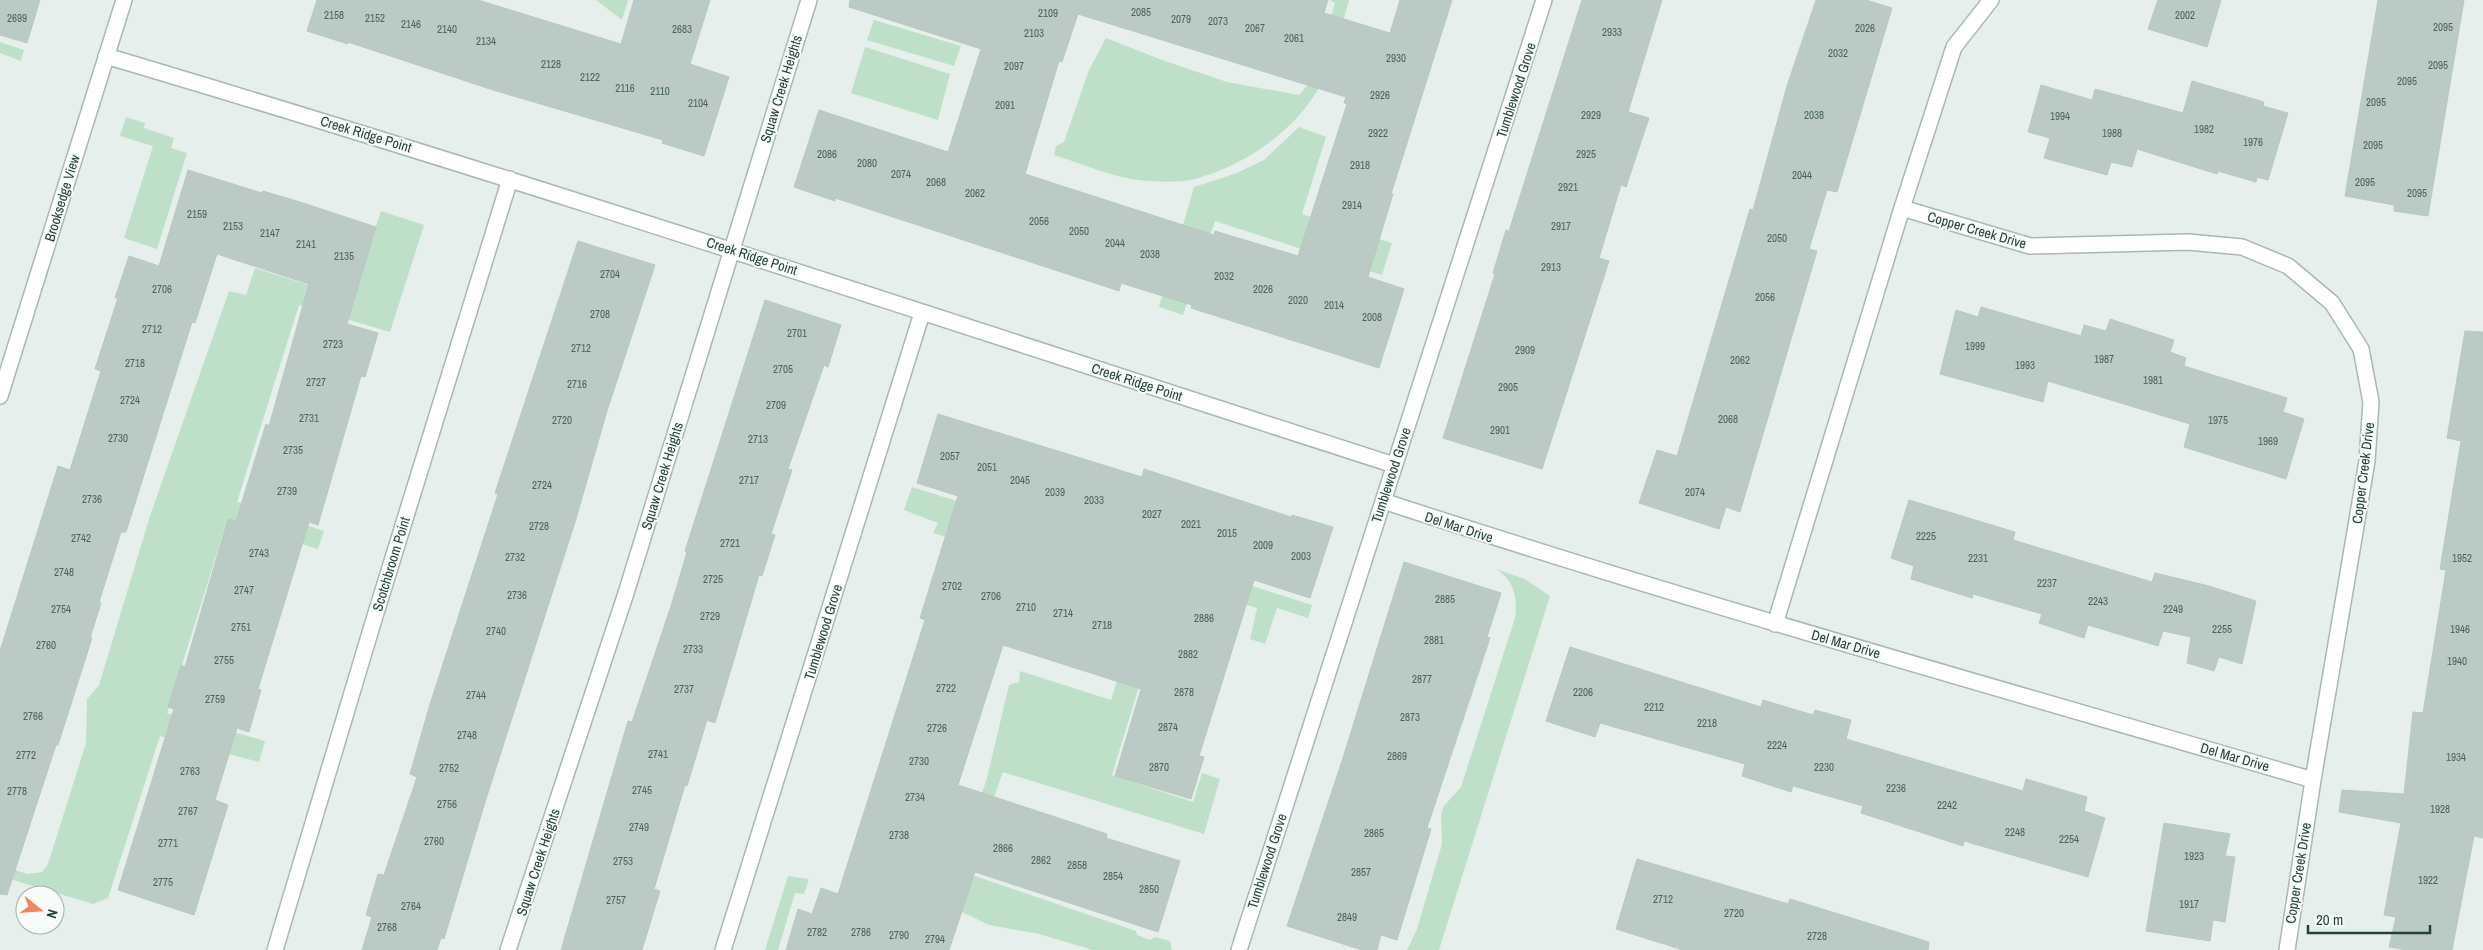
<svg xmlns="http://www.w3.org/2000/svg" width="2483" height="950" font-family="'Archivo Narrow',sans-serif">
<style>
.green{fill:#bfe0c8}
.building{fill:#bbcac4;stroke:#b8c9c2;fill-rule:evenodd}
.lines{fill:none;stroke-linecap:round;stroke-linejoin:round}
.street-casing{stroke:#a8b8b2;stroke-width:18}
.street{stroke:#fff;stroke-width:15}
.labels{text-anchor:middle;stroke-width:4;stroke-linejoin:round;paint-order:stroke}
.number-label{font-size:11px;fill:#4a645c}
.street-label{font-size:14px;fill:#24423a;stroke:#f7fbf9}
</style>
<rect width="100%" height="100%" fill="#e6efeb"/>
<path class="green" d="M596,0H628L622,20Z
M1330,0H1349C1342,25 1336,52 1325,76C1302,127 1247,165 1195,179C1178,183 1155,182 1138,180C1113,177 1079,163 1054,155L1056,146L1064,142L1089,70L1106,38L1162,60L1227,82L1299,95L1313,79L1335,3Z
M874,20L961,46L954,66L867,40Z
M0,42L24,50L21,61L0,53Z
M865,47L950,74L938,120L851,93Z
M126,117L145,123L144,128L174,138L171,148L187,153L157,249L124,238L153,146L120,136Z
M1299,127L1326,137L1302,214L1392,243L1382,275L1215,221L1183,315L1159,307L1194,187L1237,173L1264,160Z
M381,211L424,225L390,332L299,305L237,502L324,531L318,549L227,521L167,713L265,741L259,762L160,736L108,898L93,904L0,876V866L28,874L42,872L48,864L86,743L87,699L99,685L150,516L229,291L246,295L255,268L353,299Z
M912,487L1081,540L1117,590L933,533L938,523L904,510Z
M1157,556L1312,605L1308,618L1277,608L1265,644L1250,639L1257,608L1171,582L1112,775L1193,802L1202,773L1220,779L1204,834L1003,772L977,845L966,842L987,778L1009,685L1019,682L1020,671L1111,700Z
M1496,569L1525,579L1550,596L1439,950H1407L1417,929L1442,844L1441,816L1443,807L1461,787L1515,618C1518,598 1514,580 1496,569Z
M969,874L1136,931L1137,935L1150,940L1155,937L1170,941L1172,950H1093L1039,934L989,925L960,911Z
M788,876L809,879L804,894L795,893L778,950H765Z"/>
<path class="building" d="M0,0H40L27,43L0,35Z
M317,0H478L621,44L634,0H710L690,64L729,77L704,156L662,143L663,140L493,90L348,42V44L307,31Z
M850,0H1328L1324,13L1390,33L1400,0H1452L1391,194H1393L1368,277L1404,289L1379,368L1191,308L1192,305L1121,283L1119,291L835,198V201L794,187L819,110L948,152L981,49L849,7ZM1078,14L1346,97L1344,103L1347,104L1298,256L1215,231L1214,235L1025,174L1059,61L1062,62Z
M1582,0H1662L1628,112L1649,118L1626,187L1621,185L1599,258L1609,261L1542,469L1443,438L1495,274L1493,273L1506,230L1509,231Z
M1816,0H1866L1892,8L1837,192L1827,190L1809,249L1817,251L1740,512L1726,507L1719,529L1639,503L1657,450L1677,456L1750,209L1753,210L1787,86Z
M2158,0H2221L2207,47L2148,29Z
M2378,0H2464L2428,216L2394,211V205L2345,196Z
M2192,81L2264,102L2263,106L2288,113L2268,180L2257,177L2256,182L2218,171L2217,174L2137,149L2132,167L2111,162L2107,175L2044,158L2050,138L2028,132L2041,85L2092,100L2095,89L2183,113Z
M188,170L262,193L263,191L300,202L376,227L347,324L378,333L365,377L361,376L318,525L309,522L258,689L261,690L249,732L237,728L215,800L228,805L194,915L118,890L174,709L168,707L181,665L185,667L228,519L236,521L266,424L269,426L309,284L217,254L195,323L192,322L126,532H121L99,602L101,603L90,638H92L58,745H56L7,895L0,894V651L58,466L70,470L101,371L95,369L118,298H115L129,256L159,266Z
M578,241L655,265L607,411L576,519L486,799L444,939L441,938L437,950H362L372,917L366,915L378,874L384,875L417,777L410,774L430,704L498,494L495,493Z
M765,300L841,325L828,367L824,365L788,469L792,470L771,534L775,535L762,576L759,575L715,723L707,720L687,786L685,785L654,889L660,891L642,950H561L628,721L632,722L671,606L687,552L685,551Z
M1981,307L2081,336L2084,325L2106,331L2110,319L2174,340L2170,352L2186,358L2184,366L2287,398L2283,412L2304,419L2286,479L2184,447L2190,424L2048,381L2043,402L1940,374L1956,310L1978,317Z
M2465,331L2483,332V838L2474,836L2452,950H2407L2389,947L2396,917L2384,915L2401,823L2339,812L2342,790L2404,794L2413,712L2423,713L2446,570L2440,569L2461,441L2447,438Z
M938,414L1142,477L1144,469L1291,517L1292,515L1333,527L1310,598L1254,580L1199,756L1204,757L1191,799L1115,776L1141,689L1003,645L958,785L1107,834L1106,838L1180,861L1158,932L975,872L949,950H786L798,909L812,914L821,888L838,894L925,620L920,618L958,496L917,483Z
M1909,500L2015,532L2013,540L2152,582L2155,573L2209,586L2256,601L2242,664L2219,657L2214,671L2187,663L2191,637L2163,631L2158,646L2088,625L2084,638L2039,623L2042,614L1973,594L1972,598L1911,579L1914,566L1891,558Z
M1404,562L1501,593L1487,637L1490,638L1427,828L1431,829L1397,940L1381,935L1377,950H1362L1287,926L1342,761Z
M1570,647L1761,707L1763,700L1813,715L1815,710L1851,720L1846,739L2023,791L2026,779L2087,797L2084,811L2105,818L2088,877L1964,841L1963,846L1861,813L1863,806L1793,786L1791,792L1742,776L1745,764L1600,723L1595,737L1546,721Z
M2164,823L2230,834L2225,856L2235,857L2225,922L2213,920L2210,941L2146,931Z
M1637,859L1788,904L1790,899L1929,942L1928,950H1683L1616,929Z"/>
<g class="lines">
<defs>
<path id="street" d="M106,56C538,184 965,327 1394,465
M1902,208L2030,246L2188,242L2242,247L2288,266L2332,303L2361,349L2371,402L2367,461L2313,780L2287,950
M0,396L124,0
M1383,501C1690,602 2002,689 2313,780
M1775,624L1902,208L1954,47L1991,0
M275,950L372,626L510,179
M508,950L626,593L809,0
M723,950L922,313
M1239,950L1544,0"/>
</defs>
<use href="#street" class="street-casing"/>
<use href="#street" class="street"/>
</g>
<g class="labels">
<g class="number-label">
<text x="1141" y="16">2085</text>
<text x="1048" y="17">2109</text>
<text x="334" y="19">2158</text>
<text x="2185" y="19">2002</text>
<text x="17" y="22">2699</text>
<text x="375" y="22">2152</text>
<text x="1181" y="23">2079</text>
<text x="1218" y="25">2073</text>
<text x="411" y="28">2146</text>
<text x="2443" y="31">2095</text>
<text x="1255" y="32">2067</text>
<text x="1865" y="32">2026</text>
<text x="447" y="33">2140</text>
<text x="682" y="33">2683</text>
<text x="1612" y="36">2933</text>
<text x="1034" y="37">2103</text>
<text x="1294" y="42">2061</text>
<text x="486" y="45">2134</text>
<text x="1838" y="57">2032</text>
<text x="1396" y="62">2930</text>
<text x="551" y="68">2128</text>
<text x="2438" y="69">2095</text>
<text x="1014" y="70">2097</text>
<text x="590" y="81">2122</text>
<text x="2407" y="85">2095</text>
<text x="625" y="92">2116</text>
<text x="660" y="95">2110</text>
<text x="1380" y="99">2926</text>
<text x="2376" y="106">2095</text>
<text x="698" y="107">2104</text>
<text x="1005" y="109">2091</text>
<text x="1591" y="119">2929</text>
<text x="1814" y="119">2038</text>
<text x="2060" y="120">1994</text>
<text x="2204" y="133">1982</text>
<text x="1378" y="137">2922</text>
<text x="2112" y="137">1988</text>
<text x="2253" y="146">1976</text>
<text x="2373" y="149">2095</text>
<text x="827" y="158">2086</text>
<text x="1586" y="158">2925</text>
<text x="867" y="167">2080</text>
<text x="1360" y="169">2918</text>
<text x="901" y="178">2074</text>
<text x="1802" y="179">2044</text>
<text x="936" y="186">2068</text>
<text x="2365" y="186">2095</text>
<text x="1568" y="191">2921</text>
<text x="975" y="197">2062</text>
<text x="2417" y="197">2095</text>
<text x="1352" y="209">2914</text>
<text x="197" y="218">2159</text>
<text x="1039" y="225">2056</text>
<text x="233" y="230">2153</text>
<text x="1561" y="230">2917</text>
<text x="1079" y="235">2050</text>
<text x="270" y="237">2147</text>
<text x="1777" y="242">2050</text>
<text x="1115" y="247">2044</text>
<text x="306" y="248">2141</text>
<text x="1150" y="258">2038</text>
<text x="344" y="260">2135</text>
<text x="1551" y="271">2913</text>
<text x="610" y="278">2704</text>
<text x="1224" y="280">2032</text>
<text x="162" y="293">2706</text>
<text x="1263" y="293">2026</text>
<text x="1765" y="301">2056</text>
<text x="1298" y="304">2020</text>
<text x="1334" y="309">2014</text>
<text x="600" y="318">2708</text>
<text x="1372" y="321">2008</text>
<text x="152" y="333">2712</text>
<text x="797" y="337">2701</text>
<text x="333" y="348">2723</text>
<text x="1975" y="350">1999</text>
<text x="581" y="352">2712</text>
<text x="1525" y="354">2909</text>
<text x="2104" y="363">1987</text>
<text x="1740" y="364">2062</text>
<text x="135" y="367">2718</text>
<text x="2025" y="369">1993</text>
<text x="783" y="373">2705</text>
<text x="2153" y="384">1981</text>
<text x="316" y="386">2727</text>
<text x="577" y="388">2716</text>
<text x="1508" y="391">2905</text>
<text x="130" y="404">2724</text>
<text x="776" y="409">2709</text>
<text x="309" y="422">2731</text>
<text x="1728" y="423">2068</text>
<text x="562" y="424">2720</text>
<text x="2218" y="424">1975</text>
<text x="1500" y="434">2901</text>
<text x="118" y="442">2730</text>
<text x="758" y="443">2713</text>
<text x="2268" y="445">1969</text>
<text x="293" y="454">2735</text>
<text x="950" y="460">2057</text>
<text x="987" y="471">2051</text>
<text x="749" y="484">2717</text>
<text x="1020" y="484">2045</text>
<text x="542" y="489">2724</text>
<text x="287" y="495">2739</text>
<text x="1055" y="496">2039</text>
<text x="1695" y="496">2074</text>
<text x="92" y="503">2736</text>
<text x="1094" y="504">2033</text>
<text x="1152" y="518">2027</text>
<text x="1191" y="528">2021</text>
<text x="539" y="530">2728</text>
<text x="1227" y="537">2015</text>
<text x="1926" y="540">2225</text>
<text x="81" y="542">2742</text>
<text x="730" y="547">2721</text>
<text x="1263" y="549">2009</text>
<text x="259" y="557">2743</text>
<text x="1301" y="560">2003</text>
<text x="515" y="561">2732</text>
<text x="1978" y="562">2231</text>
<text x="2462" y="562">1952</text>
<text x="64" y="576">2748</text>
<text x="713" y="583">2725</text>
<text x="2047" y="587">2237</text>
<text x="952" y="590">2702</text>
<text x="244" y="594">2747</text>
<text x="517" y="599">2736</text>
<text x="991" y="600">2706</text>
<text x="1445" y="603">2885</text>
<text x="2098" y="605">2243</text>
<text x="1026" y="611">2710</text>
<text x="61" y="613">2754</text>
<text x="2173" y="613">2249</text>
<text x="1063" y="617">2714</text>
<text x="710" y="620">2729</text>
<text x="1204" y="622">2886</text>
<text x="1102" y="629">2718</text>
<text x="241" y="631">2751</text>
<text x="2222" y="633">2255</text>
<text x="2460" y="633">1946</text>
<text x="496" y="635">2740</text>
<text x="1434" y="644">2881</text>
<text x="46" y="649">2760</text>
<text x="693" y="653">2733</text>
<text x="1188" y="658">2882</text>
<text x="224" y="664">2755</text>
<text x="2457" y="665">1940</text>
<text x="1422" y="683">2877</text>
<text x="946" y="692">2722</text>
<text x="684" y="693">2737</text>
<text x="1184" y="696">2878</text>
<text x="1583" y="696">2206</text>
<text x="476" y="699">2744</text>
<text x="215" y="703">2759</text>
<text x="1654" y="711">2212</text>
<text x="33" y="720">2766</text>
<text x="1410" y="721">2873</text>
<text x="1707" y="727">2218</text>
<text x="1168" y="731">2874</text>
<text x="937" y="732">2726</text>
<text x="467" y="739">2748</text>
<text x="1777" y="749">2224</text>
<text x="658" y="758">2741</text>
<text x="26" y="759">2772</text>
<text x="1397" y="760">2869</text>
<text x="2456" y="761">1934</text>
<text x="919" y="765">2730</text>
<text x="1159" y="771">2870</text>
<text x="1824" y="771">2230</text>
<text x="449" y="772">2752</text>
<text x="190" y="775">2763</text>
<text x="1896" y="792">2236</text>
<text x="642" y="794">2745</text>
<text x="17" y="795">2778</text>
<text x="915" y="801">2734</text>
<text x="447" y="808">2756</text>
<text x="1947" y="809">2242</text>
<text x="2440" y="813">1928</text>
<text x="188" y="815">2767</text>
<text x="639" y="831">2749</text>
<text x="2015" y="836">2248</text>
<text x="1374" y="837">2865</text>
<text x="899" y="839">2738</text>
<text x="2069" y="843">2254</text>
<text x="434" y="845">2760</text>
<text x="168" y="847">2771</text>
<text x="1003" y="852">2866</text>
<text x="2194" y="860">1923</text>
<text x="1041" y="864">2862</text>
<text x="623" y="865">2753</text>
<text x="1077" y="869">2858</text>
<text x="1361" y="876">2857</text>
<text x="1113" y="880">2854</text>
<text x="2428" y="884">1922</text>
<text x="163" y="886">2775</text>
<text x="1149" y="893">2850</text>
<text x="1663" y="903">2712</text>
<text x="616" y="904">2757</text>
<text x="2189" y="908">1917</text>
<text x="411" y="910">2764</text>
<text x="1734" y="917">2720</text>
<text x="1347" y="921">2849</text>
<text x="387" y="931">2768</text>
<text x="817" y="936">2782</text>
<text x="861" y="936">2786</text>
<text x="899" y="939">2790</text>
<text x="1817" y="940">2728</text>
<text x="935" y="943">2794</text>
</g>
<g class="street-label">
<text transform="translate(781 89) rotate(-73)" y="5">Squaw Creek Heights</text>
<text transform="translate(1516 90) rotate(-72)" y="5">Tumblewood Grove</text>
<text transform="translate(366 134) rotate(17)" y="5">Creek Ridge Point</text>
<text transform="translate(62 198) rotate(-73)" y="5">Brooksedge View</text>
<text transform="translate(1977 230) rotate(16)" y="5">Copper Creek Drive</text>
<text transform="translate(752 256) rotate(18)" y="5">Creek Ridge Point</text>
<text transform="translate(1137 382) rotate(18)" y="5">Creek Ridge Point</text>
<text transform="translate(2363 473) rotate(-83)" y="5">Copper Creek Drive</text>
<text transform="translate(1391 475) rotate(-72)" y="5">Tumblewood Grove</text>
<text transform="translate(662 476) rotate(-73)" y="5">Squaw Creek Heights</text>
<text transform="translate(1459 527) rotate(18)" y="5">Del Mar Drive</text>
<text transform="translate(391 564) rotate(-73)" y="5">Scotchbroom Point</text>
<text transform="translate(823 632) rotate(-73)" y="5">Tumblewood Grove</text>
<text transform="translate(1846 644) rotate(16)" y="5">Del Mar Drive</text>
<text transform="translate(2235 757) rotate(16)" y="5">Del Mar Drive</text>
<text transform="translate(1267 861) rotate(-72)" y="5">Tumblewood Grove</text>
<text transform="translate(538 862) rotate(-72)" y="5">Squaw Creek Heights</text>
<text transform="translate(2298 873) rotate(-81)" y="5">Copper Creek Drive</text>
</g>
</g>
<g transform="translate(40 910) rotate(107)"><circle r="24" fill="#f7fbf9" stroke="#a3b1ad"/>
<path d="M0-4L9 19L0 12L-9 19Z" fill="#f4845f"/>
<text y="-8" font-size="14" font-weight="bold" text-anchor="middle" fill="#24423a">N</text>
</g>
<path d="M2308 925v8h122v-8" fill="none" stroke="#24423a" stroke-width="2.5"/>
<text x="2316" y="925" font-size="15" fill="#24423a" stroke="#f7fbf9" stroke-width="4" paint-order="stroke">20 m</text>
</svg>
